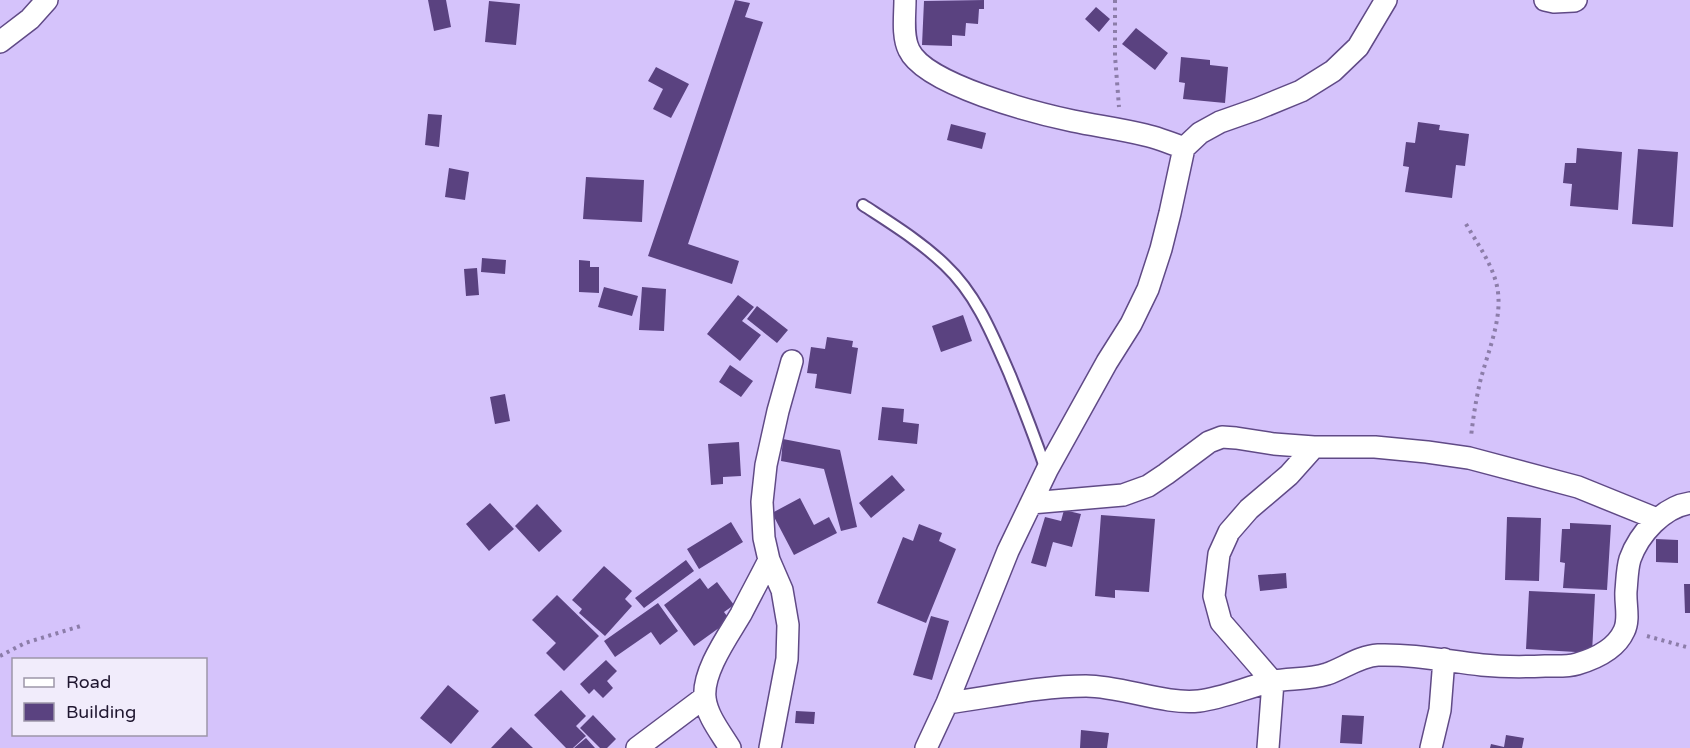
<svg xmlns="http://www.w3.org/2000/svg" width="1690" height="748" font-family="'Varela Round',sans-serif">
<style>
.building{fill:#5a4280}
.lines{fill:none;stroke-linecap:round;stroke-linejoin:round}
.lane-casing{stroke:#604a86;stroke-width:14}
.street-casing{stroke:#604a86;stroke-width:24}
.path{stroke:#8c7da9;stroke-width:4;stroke-dasharray:3 4.5;stroke-linecap:butt}
.lane{stroke:#fff;stroke-width:10}
.street{stroke:#fff;stroke-width:21}
</style>
<rect width="100%" height="100%" fill="#d5c3fb"/>
<path class="building" d="M428,0H446L451,27L434,31Z
M735,0L750,3L745,17L763,22L688,244L739,261L732,284L648,256Z
M984,0V9H979L978,24L966,23L965,36L952,35V46L922,45L924,1Z
M489,1L520,4L516,45L485,42Z
M1096,7L1110,19L1099,32L1085,19Z
M1136,28L1168,53L1155,70L1122,44Z
M1181,57L1210,60V65L1228,67L1225,103L1183,99L1185,83L1179,82Z
M656,67L689,84L671,118L653,109L663,89L648,81Z
M428,114L442,115L439,147L425,145Z
M1418,122L1440,125L1439,130L1469,134L1465,166L1456,165L1452,198L1405,192L1409,167L1403,166L1406,142L1415,143Z
M951,124L986,133L982,149L947,140Z
M1577,148L1622,152L1618,210L1570,206L1572,184L1563,183L1565,163H1576Z
M1638,149L1678,152L1673,227L1632,224Z
M449,168L469,172L465,200L445,197Z
M586,177L644,180L642,222L583,219Z
M482,258L506,260L505,274L481,272Z
M579,260L590,261V267H599V293L579,292Z
M477,268L479,295L466,296L464,269Z
M604,287L638,296L632,316L598,307Z
M642,287L666,289L664,331L639,330Z
M738,295L754,307L742,321L761,335L740,361L707,334Z
M757,306L788,330L777,343L747,319Z
M963,315L972,341L941,352L932,326Z
M827,337L853,341L852,347L858,348L851,394L815,388L817,374L807,373L811,347L825,349Z
M730,365L753,381L741,397L719,382Z
M505,394L510,421L495,424L490,397Z
M882,407L904,409L903,422L919,424L917,444L878,440Z
M783,439L840,450L857,527L841,531L824,469L781,461Z
M739,442L741,476L723,477V484L711,485L708,444Z
M892,475L905,490L871,518L859,503Z
M800,498L814,525L829,517L837,533L794,555L772,513Z
M490,503L514,529L489,551L466,524Z
M537,504L562,531L539,552L515,526Z
M1064,510L1081,514L1072,547L1053,542L1046,567L1031,563L1045,517L1061,521Z
M1101,515L1155,519L1149,592L1115,590V598L1095,596Z
M1507,517L1541,518L1539,581L1505,580Z
M731,522L743,542L699,569L687,549Z
M1570,523L1611,525L1607,590L1563,588L1565,563L1560,562L1562,529H1570Z
M919,524L942,533L939,541L956,549L926,623L877,603L903,537L913,541Z
M1656,539L1678,540V563L1656,562Z
M686,560L694,571L644,608L635,598Z
M604,566L632,591L625,599L632,606L605,636L579,613L582,609L572,600Z
M1286,573L1287,588L1260,591L1258,575Z
M700,578L708,589L717,582L734,605L724,612L730,620L694,646L664,605Z
M1684,584H1690V613H1685Z
M1529,591L1595,594L1592,653L1526,649Z
M557,595L599,636L564,671L546,653L556,643L532,620Z
M658,603L678,631L660,645L651,632L615,657L604,641Z
M931,616L949,621L932,680L913,675Z
M606,660L617,671L607,681L613,688L603,698L594,689L589,694L580,684Z
M448,685L479,711L451,744L420,718Z
M561,690L586,716L576,726L586,736L573,748H566L534,715Z
M796,711L815,712L814,724L795,723Z
M593,715L616,739L607,748H600L580,728Z
M1342,715L1364,716L1362,744L1340,743Z
M511,727L533,748H491Z
M1081,730L1109,733L1107,748H1080Z
M1506,735L1524,738L1522,748H1490L1491,744L1504,747Z
M586,738L595,748H574Z"/>
<g class="lines">
<defs>
<path id="lane" d="M863,205C892,224 920,241 945,265C977,295 993,336 1010,375C1023,407 1035,438 1046,470"/>
<path id="street" d="M905,0C905,15 902,36 909,50C925,85 1036,113 1073,121C1097,126 1121,129 1145,135C1158,138 1171,143 1184,148
M1545,0L1554,2L1574,1L1576,0
M0,42L30,19L47,0
M1031,503L1123,495L1148,486L1166,474L1209,442L1222,437L1236,438L1274,444L1314,447H1375L1427,452L1469,458L1578,487L1657,519
M947,703C992,697 1041,686 1086,686C1122,686 1165,705 1199,701C1223,698 1245,688 1269,682C1288,678 1308,680 1327,674C1344,668 1360,656 1378,655C1414,654 1446,661 1482,665C1503,667 1524,667 1545,666C1555,666 1567,667 1577,664C1594,659 1616,649 1624,631C1630,619 1625,604 1626,591C1627,581 1627,569 1630,559C1639,534 1663,507 1690,503
M637,748L705,697
M730,748C721,733 707,716 705,698C702,672 728,636 741,614C750,596 760,578 769,560
M770,748L787,659L788,625L782,590L769,560L764,538L762,502L766,465L778,411L792,361
M926,748L947,703L1008,551L1047,470L1107,362L1131,324L1148,289L1161,249L1170,213L1184,148L1200,133L1220,122L1257,109L1301,91L1333,71L1358,47L1386,0
M1268,748L1273,682L1221,622L1214,596L1219,554L1229,532L1249,509L1289,475L1314,447
M1431,748L1440,710L1444,659"/>
</defs>
<use href="#lane" class="lane-casing"/>
<use href="#street" class="street-casing"/>
<path class="path" d="M1115,0V56L1119,107
M1466,224C1477,243 1490,261 1496,282C1505,315 1488,350 1480,382C1476,400 1473,418 1471,437
M1647,636L1690,648
M0,656L25,643L84,625"/>
<use href="#lane" class="lane"/>
<use href="#street" class="street"/>
</g>
<rect x="12" y="658" width="195" height="78" fill="#f1ecfb" stroke="#9d96a9" stroke-width="1.5"/>
<rect x="24" y="678" width="30" height="9" fill="#ffffff" stroke="#9d96a9" stroke-width="1.5"/>
<text x="66" y="688" font-size="18" fill="#1f162f">Road</text>
<rect x="24" y="703" width="30" height="18" fill="#5a4280" stroke="#9d96a9" stroke-width="1.5"/>
<text x="66" y="718" font-size="18" fill="#1f162f">Building</text>
</svg>
